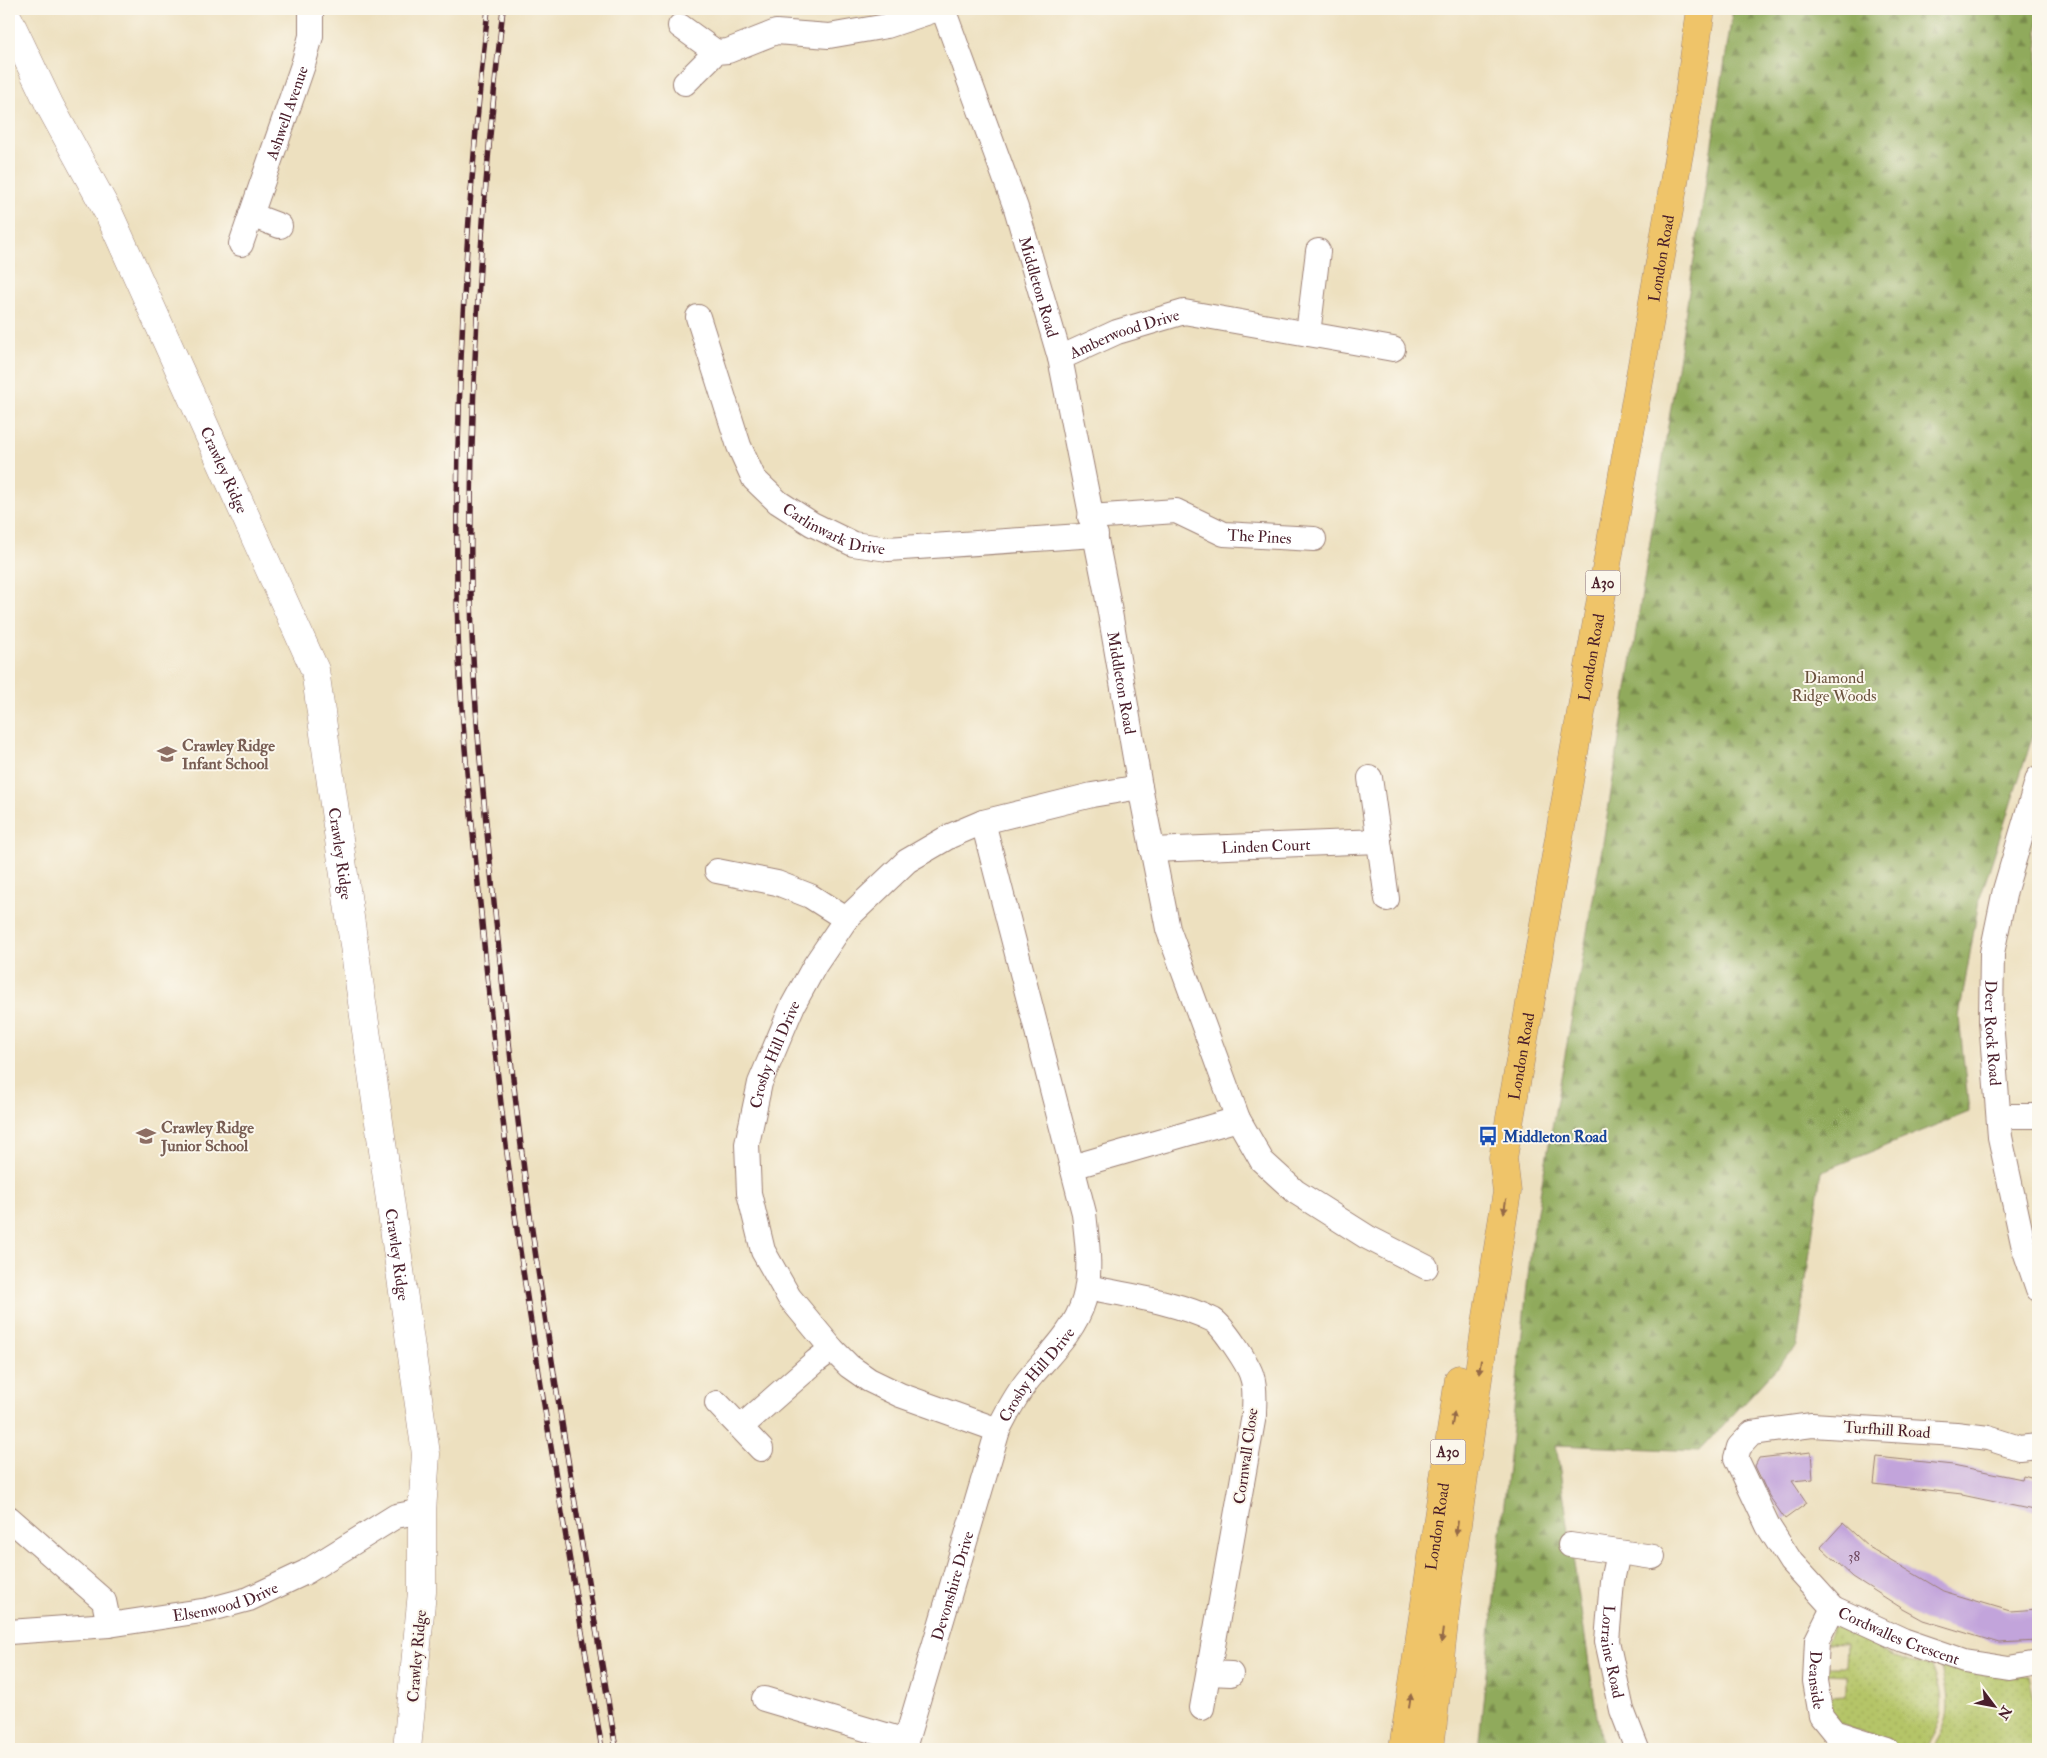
<svg xmlns="http://www.w3.org/2000/svg" width="2047" height="1758" font-family="'IM FELL Double Pica',serif">
<style>
.grass{fill:url(#grass-dots);stroke:#80724a}
.forest{fill:url(#forest-firs);stroke:#6d6444}
.building{fill:#c2a4db}
.lines{fill:none;stroke-linecap:round;stroke-linejoin:round}
.minor-casing{stroke:#9c8075;stroke-width:26}
.tertiary-casing{stroke:#9c8075;stroke-width:29}
.primary-casing{stroke:#9c8075;stroke-width:29}
.minor{stroke:#fff;stroke-width:24}
.tertiary{stroke:#fff;stroke-width:28}
.primary{stroke:#efc469;stroke-width:28}
.rail-casing{stroke:#4a1f2b;stroke-width:5.5}
.rail{stroke:#fbf7ec;stroke-width:4;stroke-dasharray:11;stroke-linecap:butt}
.oneway{fill:#946947}
.labels{text-anchor:middle;stroke-width:4;stroke-linejoin:round;paint-order:stroke}
.number-label{font-size:14px;fill:#684057}
.shield{fill:#fbf7ec;stroke:#7f6065;stroke-width:1}
.shield-label{font-size:15px;font-weight:bold;fill:#4a1f2b}
.street-label{font-size:16px;fill:#4a1f2b;stroke:#fbf7ec}
.park-label{font-size:16px;fill:#6a513d;stroke:#fbf7ec}
.education-label{font-size:16px;font-weight:bold;fill:#785e54;stroke:#fbf7ec;text-anchor:start}
.transit-label{font-size:16px;font-weight:bold;fill:#164399;stroke:#fbf7ec;text-anchor:start}
</style>
<defs>
<pattern id="grass-dots" width="8" height="8" patternUnits="userSpaceOnUse" patternTransform="scale(1.25)"><rect width="8" height="8" fill="#b5c568"/><path d="M2 2h.1M6 6h.1" fill="none" stroke="#9da95a" stroke-width="1.8" stroke-linecap="round"/></pattern>
<pattern id="forest-firs" width="22" height="20" patternUnits="userSpaceOnUse" patternTransform="scale(1.25)"><rect width="22" height="20" fill="#90aa5c"/><path d="M5 1l3.5 6h-7zM16 11l3.5 6h-7z" fill="#788a4c"/></pattern>
</defs>
<rect width="100%" height="100%" fill="#fbf7ec"/>
<filter id="ink" filterUnits="userSpaceOnUse"><feTurbulence type="fractalNoise" baseFrequency=".02" numOctaves="2"/><feDisplacementMap in="SourceGraphic" scale="10" xChannelSelector="R" yChannelSelector="G"/><feConvolveMatrix kernelMatrix="1 2 1 2 8 2 1 2 1" color-interpolation-filters="sRGB"/></filter>
<filter id="wash" filterUnits="userSpaceOnUse"><feTurbulence type="fractalNoise" baseFrequency=".0096" numOctaves="4" result="noise"/><feDisplacementMap in="SourceGraphic" scale="20" xChannelSelector="R" yChannelSelector="G"/><feGaussianBlur stdDeviation="1.12" result="paint"/><feColorMatrix in="noise" values="0 0 0 0 0 0 0 0 0 0 0 0 0 0 0 0 0 1.4 0 .05"/><feComposite in="paint" operator="in"/></filter>
<g filter="url(#wash)">
<rect width="100%" height="100%" fill="#ede0bf"/>
<path class="grass" d="M1840,1624L1864,1633L1865,1641C1879,1648 1893,1657 1908,1662C1914,1664 1924,1664 1932,1666C1945,1699 1944,1719 1924,1749H1903L1835,1722L1827,1697L1846,1696V1675L1826,1674V1666H1846L1847,1644L1826,1643L1833,1628Z
M1940,1665L2029,1676L2034,1698L2038,1697V1749H1931C1952,1717 1949,1701 1940,1665Z"/>
<path class="forest" d="M1733,9H2038V720L1979,901L1959,1017L1969,1112L1821,1172L1797,1346L1699,1451L1556,1445L1602,1749H1478L1532,1239L1603,843Z"/>
<g id="blocks">
<path class="building" d="M1811,1452L1813,1479L1792,1481L1807,1503L1785,1519L1769,1496L1755,1466L1759,1458Z
M1877,1457L1953,1465L2022,1479L2023,1475L2038,1479V1511L1962,1495V1494L1874,1484Z
M1843,1523L1869,1547L1943,1591L2010,1611L2038,1609V1641L1999,1643L1923,1620L1903,1609L1853,1577L1821,1547Z"/>
</g>
</g>
<g filter="url(#ink)">
<use href="#blocks" fill-opacity="0" stroke="#9c8075" stroke-width="1"/>
<g class="lines">
<defs>
<g id="minor">
<path id="s1" d="M943,9L1016,208L1060,358L1107,595L1140,787L1168,929L1238,1119L1262,1161L1296,1192L1367,1237L1426,1267"/>
<path d="M680,26L716,52"/>
<path d="M685,83L716,52L728,51L776,32L829,36L887,26L938,9"/>
<path d="M251,215L280,226"/>
<path id="s2" d="M241,244L303,65L311,36V9"/>
<path id="s3" d="M698,317L739,446L754,479L778,502L812,524L853,544L888,549L1096,535"/>
<path d="M1308,334L1318,251"/>
<path id="s4" d="M1060,358L1117,332L1184,312L1393,349"/>
<path id="s5" d="M1090,517L1176,511L1224,534L1314,539"/>
<path d="M1370,778L1387,899"/>
<path id="s6" d="M2038,778L2005,890L1992,953L1991,1021L2000,1137L2024,1248L2038,1289"/>
<path id="s7" d="M1152,850L1379,841"/>
<path d="M717,871L777,883L810,896L846,919"/>
<path d="M2000,1116H2038"/>
<path d="M1072,1167L1238,1119"/>
<path d="M1087,1287C1125,1295 1178,1302 1213,1320C1223,1326 1249,1365 1252,1377C1256,1388 1254,1403 1254,1415L1202,1708"/>
<path d="M717,1403L761,1449"/>
<path d="M741,1427L816,1361L832,1349"/>
<path id="s8" d="M998,1430L900,1395L869,1380L849,1366L832,1349L789,1297L763,1251L749,1193L747,1144L760,1083L793,1005L815,965L846,919L907,861L950,836L983,822L1092,795L1140,787"/>
<path id="s9" d="M2038,1446L2019,1448L1988,1438L1956,1434L1812,1425L1752,1433L1739,1447L1736,1458L1768,1526L1791,1562L1833,1608L1903,1640L1964,1661L2009,1668L2038,1663"/>
<path d="M9,1518L104,1601L109,1625"/>
<path d="M1570,1545L1653,1557"/>
<path id="s10" d="M1618,1553L1612,1581L1607,1641L1622,1710L1637,1749"/>
<path id="s11" d="M1833,1608L1817,1640L1815,1681L1821,1716L1834,1732L1887,1749"/>
<path id="s12" d="M9,1632L109,1625L208,1610L249,1599L306,1572L396,1516L422,1511"/>
<path d="M1209,1673L1231,1674"/>
<path d="M764,1699L906,1741"/>
<path id="s13" d="M906,1749V1741L998,1430C1008,1410 1018,1391 1032,1375C1052,1352 1075,1330 1084,1300C1092,1272 1087,1242 1084,1213L983,822"/>
</g>
<g id="tertiary">
<path id="s14" d="M9,20L50,106L110,216L315,670L426,1454L422,1511V1592L407,1749"/>
</g>
<g id="primary">
<path id="s15" d="M1403,1749L1459,1379"/>
<path id="s16" d="M1430,1749L1448,1587L1486,1323L1507,1192L1503,1158L1688,102L1701,9"/>
</g>
</defs>
<use href="#minor" class="minor-casing"/>
<use href="#tertiary" class="tertiary-casing"/>
<use href="#primary" class="primary-casing"/>
<use href="#minor" class="minor"/>
<use href="#tertiary" class="tertiary"/>
<use href="#primary" class="primary"/>
<defs>
<path id="rail" d="M488,9C467,201 455,395 457,589C458,697 470,805 481,913C491,1021 503,1129 518,1237C543,1408 573,1579 602,1749
M503,9C481,201 469,395 471,589C472,700 485,811 496,922C507,1027 518,1132 533,1237C558,1408 588,1579 616,1749"/>
</defs>
<use href="#rail" class="rail-casing"/>
<use href="#rail" class="rail"/>
</g>
<defs><path id="oneway-solid" d="M-6-.8H1V-3.2L6.5 0L1 3.2V.8H-6Z" transform="scale(1.25)"/></defs>
<g class="oneway">
<use href="#oneway-solid" transform="translate(1505 1206) rotate(99)"/>
<use href="#oneway-solid" transform="translate(1480 1367) rotate(98)"/>
<use href="#oneway-solid" transform="translate(1453 1419) rotate(-81)"/>
<use href="#oneway-solid" transform="translate(1457 1528) rotate(98)"/>
<use href="#oneway-solid" transform="translate(1442 1636) rotate(97)"/>
<use href="#oneway-solid" transform="translate(1410 1701) rotate(-82)"/>
</g>
</g>
<defs>
<symbol id="school-bare" viewBox="-9 -9 18 18"><path d="M0-5L7-2L0 1L-7-2ZM-4 1L0 2.5L4 1V4Q0 6-4 4Z" fill="#8d6e63" stroke="#fbf7ec" stroke-width="2.5" paint-order="stroke"/></symbol>
<symbol id="bus-bare" viewBox="-9 -9 18 18"><path d="M-5-6H5V4H4V6H2V4H-2V6H-4V4H-5ZM-3.5-4V0h7V-4ZM-3.5 1.2v1.5H-2V1.2ZM2 1.2v1.5H3.5V1.2Z" fill="#1a4fb4" stroke="#fbf7ec" stroke-width="2.5" paint-order="stroke"/></symbol>
</defs>
<g fill-rule="evenodd">
<use href="#school-bare" x="153" y="740" width="28" height="28"/>
<use href="#school-bare" x="132" y="1122" width="28" height="28"/>
<use href="#bus-bare" x="1474" y="1122" width="28" height="28"/>
</g>
<g class="labels">
<g class="number-label">
<text x="1854" y="1561">38</text>
</g>
<g class="shield">
<rect x="1585.5" y="570.5" width="35" height="25" rx="4"/>
<rect x="1430.5" y="1439.5" width="35" height="25" rx="4"/>
</g>
<g class="shield-label">
<text x="1603" y="588">A30</text>
<text x="1448" y="1457">A30</text>
</g>
<g class="street-label">
<text dy="6" stroke="none"><textPath href="#s2" startOffset="139">Ashwell Avenue</textPath></text>
<text dy="6" stroke="none"><textPath href="#s16" startOffset="1510">London Road</textPath></text>
<text dy="6" stroke="none"><textPath href="#s1" startOffset="294">Middleton Road</textPath></text>
<text dy="6" stroke="none"><textPath href="#s4" startOffset="69">Amberwood Drive</textPath></text>
<text dy="6" stroke="none"><textPath href="#s14" startOffset="499">Crawley Ridge</textPath></text>
<text dy="6" stroke="none"><textPath href="#s3" startOffset="268">Carlinwark Drive</textPath></text>
<text dy="6" stroke="none"><textPath href="#s5" startOffset="175">The Pines</textPath></text>
<text dy="6" stroke="none"><textPath href="#s16" startOffset="1105">London Road</textPath></text>
<text dy="6" stroke="none"><textPath href="#s1" startOffset="699">Middleton Road</textPath></text>
<text dy="6" stroke="none"><textPath href="#s7" startOffset="114">Linden Court</textPath></text>
<text dy="6" stroke="none"><textPath href="#s14" startOffset="904">Crawley Ridge</textPath></text>
<text dy="6" stroke="none"><textPath href="#s6" startOffset="261">Deer Rock Road</textPath></text>
<text dy="6" stroke="none"><textPath href="#s8" startOffset="510">Crosby Hill Drive</textPath></text>
<text dy="6" stroke="none"><textPath href="#s16" startOffset="700">London Road</textPath></text>
<text dy="6" stroke="none"><textPath href="#s14" startOffset="1309">Crawley Ridge</textPath></text>
<text dy="6" stroke="none"><textPath href="#s13" startOffset="400">Crosby Hill Drive</textPath></text>
<text transform="translate(1887 1429) rotate(4)" y="6">Turfhill Road</text>
<text transform="translate(1245 1456) rotate(-82)" y="6">Cornwall Close</text>
<text dy="6" stroke="none"><textPath href="#s15" startOffset="225">London Road</textPath></text>
<text dy="6" stroke="none"><textPath href="#s13" startOffset="170">Devonshire Drive</textPath></text>
<text dy="6" stroke="none"><textPath href="#s12" startOffset="219">Elsenwood Drive</textPath></text>
<text dy="6" stroke="none"><textPath href="#s9" startOffset="571">Cordwalles Crescent</textPath></text>
<text dy="6" stroke="none"><textPath href="#s10" startOffset="100">Lorraine Road</textPath></text>
<text transform="translate(416 1656) rotate(-85)" y="6">Crawley Ridge</text>
<text dy="6" stroke="none"><textPath href="#s11" startOffset="76">Deanside</textPath></text>
</g>
<g class="park-label">
<text x="1834" y="683">Diamond<tspan x="1834" dy="18">Ridge Woods</tspan></text>
</g>
<g class="education-label">
<text x="182" y="751">Crawley Ridge<tspan x="182" dy="18">Infant School</tspan></text>
<text x="161" y="1133">Crawley Ridge<tspan x="161" dy="18">Junior School</tspan></text>
</g>
<g class="transit-label">
<text x="1503" y="1142">Middleton Road</text>
</g>
</g>
<rect width="2047" height="1758" fill="none" stroke="#fbf7ec" stroke-width="30"/>
<g transform="translate(1994 1706) rotate(122)" stroke="#fbf7ec" stroke-width="4" paint-order="stroke">
<path d="M0-4L9 19L0 12L-9 19Z" fill="#4a1f2b"/>
<text y="-8" font-size="14" font-weight="bold" text-anchor="middle" fill="#4a1f2b">N</text>
</g>
</svg>
